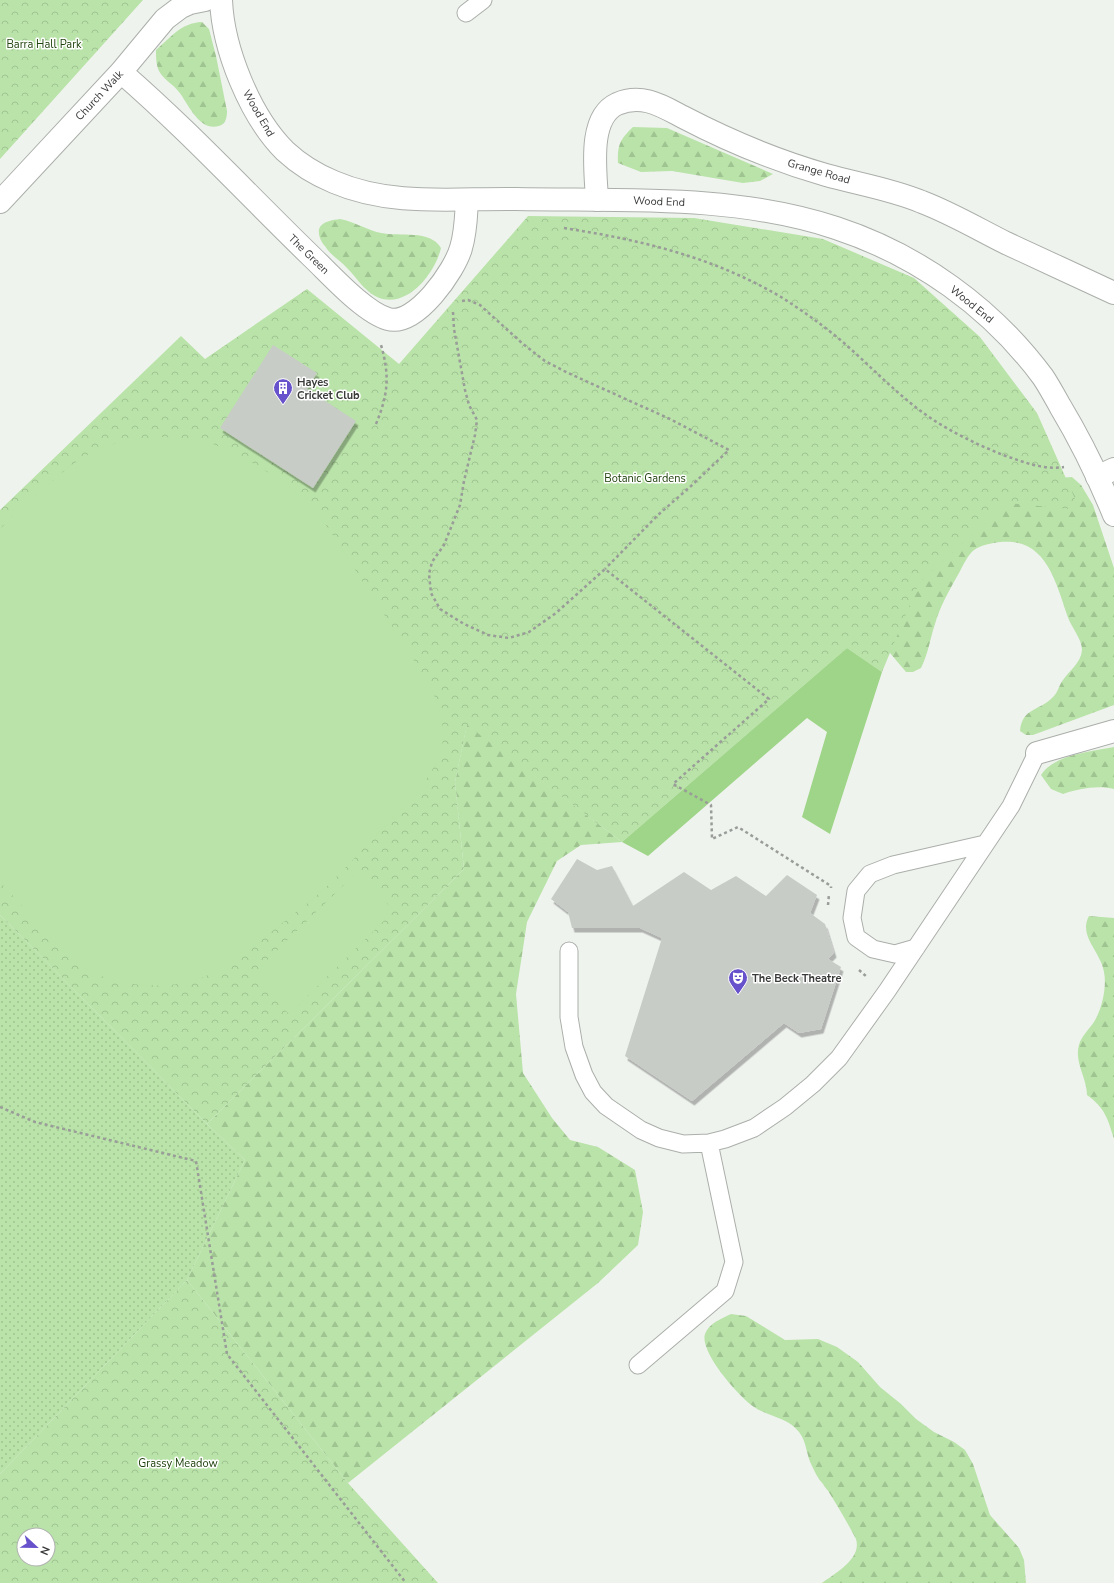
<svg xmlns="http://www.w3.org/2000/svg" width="1114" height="1583" font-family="'Nunito Sans',sans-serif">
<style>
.grass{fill:url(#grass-dots)}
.forest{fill:url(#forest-firs)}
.park{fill:url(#park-crowns);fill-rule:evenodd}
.pitch{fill:#b9e3a8}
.water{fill:#9fd588}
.building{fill:#c8ccc7;filter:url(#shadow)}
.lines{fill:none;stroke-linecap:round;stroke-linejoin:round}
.lane-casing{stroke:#abafaa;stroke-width:19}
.street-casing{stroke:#abafaa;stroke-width:24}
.secondary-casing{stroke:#abafaa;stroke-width:24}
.path{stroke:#999c98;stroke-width:2.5;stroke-dasharray:3 3;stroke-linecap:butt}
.lane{stroke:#fff;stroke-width:17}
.street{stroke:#fff;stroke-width:22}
.secondary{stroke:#fff;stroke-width:22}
.labels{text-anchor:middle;stroke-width:3;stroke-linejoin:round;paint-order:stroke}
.park-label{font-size:11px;fill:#20420d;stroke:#fff}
.street-label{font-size:11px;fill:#393b39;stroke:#fff}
.poi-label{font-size:11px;font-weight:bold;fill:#393b39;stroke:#fff;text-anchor:start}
</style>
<defs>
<pattern id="grass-dots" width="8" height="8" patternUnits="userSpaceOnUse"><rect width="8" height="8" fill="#b9e3a8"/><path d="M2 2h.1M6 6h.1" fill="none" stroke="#a0c491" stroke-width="1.8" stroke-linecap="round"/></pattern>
<pattern id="forest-firs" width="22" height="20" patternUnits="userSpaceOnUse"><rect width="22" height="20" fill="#b9e3a8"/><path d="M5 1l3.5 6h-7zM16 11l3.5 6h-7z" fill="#a0c491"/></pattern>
<pattern id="park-crowns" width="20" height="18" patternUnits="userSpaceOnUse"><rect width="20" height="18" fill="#b9e3a8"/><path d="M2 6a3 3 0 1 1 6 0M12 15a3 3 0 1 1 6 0" fill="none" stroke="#a0c491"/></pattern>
<filter id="shadow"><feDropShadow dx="2.5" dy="4.5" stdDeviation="0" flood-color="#0004"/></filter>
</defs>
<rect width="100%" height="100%" fill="#eff3ee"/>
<path class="grass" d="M0,915L207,1124L245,1160L187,1280L0,1474Z"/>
<path class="forest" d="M202,22L209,29L216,56L227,111C227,117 226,124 219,126C199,132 188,103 179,92C173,84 164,80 159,71C156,65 156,56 156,50C171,37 181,23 202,22Z
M633,127L667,128L773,174L760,181L743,183L672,171L641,172L618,163C617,146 620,139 633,127Z
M340,219C355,222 367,230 381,233C400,237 430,229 441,248C435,274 405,312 375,296C364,290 356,277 347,268C340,260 330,255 325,246C321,242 318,235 319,229C322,221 333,220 340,219Z
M1072,477L1081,485L1093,505L1114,568V705L1033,735H1026L1020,731C1022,707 1041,711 1054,696C1058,692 1059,685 1063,680C1069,671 1081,663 1082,650C1082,640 1073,629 1069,620C1056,585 1048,537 1000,542C992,543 981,545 974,550C968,555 963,565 959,573C950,589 940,606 935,624C930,639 928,654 921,668L913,672H906L890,653L453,564L1058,478Z
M467,724L622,842L581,845L557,861L527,922L516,994L523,1073L552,1118L570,1140L598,1147L635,1170L643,1212L638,1245L598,1283L348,1483L187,1280L245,1160L207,1124L464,869L455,782Z
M1114,747V789C1096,785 1079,789 1063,794L1051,789L1041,775C1053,755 1092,751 1114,747Z
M1089,916L1114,918V1139C1108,1119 1105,1108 1087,1095C1087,1078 1074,1062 1079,1045C1081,1037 1089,1029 1094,1022C1102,1009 1107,987 1104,972C1101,952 1078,936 1089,916Z
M731,1314L746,1316L785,1340L818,1339L837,1347L858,1362L880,1387L901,1404L916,1419L934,1432L954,1442L965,1450L973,1464L990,1515L1019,1548L1024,1560L1026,1583H822C835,1573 862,1559 856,1539C848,1524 839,1508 830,1494C828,1490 825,1488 823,1484C818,1479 815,1472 812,1466C806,1455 807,1442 799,1432C788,1417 769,1417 754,1407C740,1398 699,1352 705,1334C709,1323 721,1319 731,1314Z"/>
<path class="park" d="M0,0H143L0,159Z
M528,216L694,218L823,239L914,278L980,337L1037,413L1080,510L1007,503L919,583L882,672L847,648L622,842L467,725L455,782L464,869L207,1124L0,915V510L181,336L205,359L307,289L399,364Z
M187,1280L348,1483L438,1583H0V1474ZM24,1535H48V1559H24Z"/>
<path class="pitch" d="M164,437C179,439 194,440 209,443C221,446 232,453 243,458C279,477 300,494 326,525L431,687C439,709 448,730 440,753C429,785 395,816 371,841C356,856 342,872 326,887C312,900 296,912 281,924C256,945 232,966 201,978C175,988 143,987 116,981C103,977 88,971 77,964C63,954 53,939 42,927C28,912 14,897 0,882V529L26,503L70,466L97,449L130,439Z
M357,872L394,911L289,1014L251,976Z"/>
<path class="water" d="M847,648L882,672L830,834L802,817L827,732L807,718L648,856L622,842Z"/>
<path class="building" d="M273,345L317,373L307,389L356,421L313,488L220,428Z
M577,859L597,870L612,866L633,906L684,872L711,890L736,876L766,896L787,875L817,895L810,913L825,924L834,953L828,959L841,967L821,1029L799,1033L784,1023L692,1101L625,1056L662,938L640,928H572L568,912L551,899Z"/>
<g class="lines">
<defs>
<path id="lane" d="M466,13L483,0
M916,948L895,954L873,949L856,937L852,918L856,891L870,874L893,865L985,844
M569,951V1017L574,1047L584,1075L593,1092L606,1106L641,1130L659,1138L683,1144L709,1143L725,1139L754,1128L785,1107L813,1084L839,1058L887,991L1011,806L1037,753
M638,1365L725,1291L734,1262L709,1143"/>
<path id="street" d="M121,72C188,130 248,195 312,257C331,275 364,312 388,319C416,327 455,270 461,248C466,232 466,216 467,200
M597,200C596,173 587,118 617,104C642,93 662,106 683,117C729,141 777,161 826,175C858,184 891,189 922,202C951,213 978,229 1006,243C1042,260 1078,276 1114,293
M0,202L121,72L165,19L181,7L190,3L205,0
M1097,477L1114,469
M1037,753L1114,731"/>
<path id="secondary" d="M221,0C223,49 250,116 285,151C299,164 317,175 334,182C392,207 455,198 516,199C622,201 733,194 836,228C918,255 991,307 1043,377C1049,386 1055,397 1060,406C1081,441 1099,478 1114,515"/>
</defs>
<use href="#lane" class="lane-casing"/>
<use href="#street" class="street-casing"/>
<use href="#secondary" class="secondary-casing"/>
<path class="path" d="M564,228C641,240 713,257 781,297C803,311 824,326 844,343C869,365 892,389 918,409C944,429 974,443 1003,455C1024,462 1042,470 1064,467
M462,301L468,300L480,305L523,344L545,361L568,373L670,419L729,450L691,486L658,515L605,569
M453,312L454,329L465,390L469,405L477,420L475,435L464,481L460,505L444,545L432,562L429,574L431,593L440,609L464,624L488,635L509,638L529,632L556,613L605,569L769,699L673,784L711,805L712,839L738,827L831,886V888
M376,424C388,395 390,376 381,345
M828,905L829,894
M859,970L867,977
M0,1107L35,1122L196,1161L227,1354L406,1583"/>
<use href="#lane" class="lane"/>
<use href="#street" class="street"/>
<use href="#secondary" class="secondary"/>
</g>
<defs>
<symbol id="building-pin" viewBox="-11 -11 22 30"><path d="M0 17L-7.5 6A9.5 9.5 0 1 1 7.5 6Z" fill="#6852cb" stroke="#fff"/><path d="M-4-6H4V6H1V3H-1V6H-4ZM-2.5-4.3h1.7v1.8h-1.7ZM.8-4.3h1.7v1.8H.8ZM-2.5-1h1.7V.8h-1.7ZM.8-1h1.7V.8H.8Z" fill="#fff"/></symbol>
<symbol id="theatre-pin" viewBox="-11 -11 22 30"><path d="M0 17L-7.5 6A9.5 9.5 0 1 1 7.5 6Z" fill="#6852cb" stroke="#fff"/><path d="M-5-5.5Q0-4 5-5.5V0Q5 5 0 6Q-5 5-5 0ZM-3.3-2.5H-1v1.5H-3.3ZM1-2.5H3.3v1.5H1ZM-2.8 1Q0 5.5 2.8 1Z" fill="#fff"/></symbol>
</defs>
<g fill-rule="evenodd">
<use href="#building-pin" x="272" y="377" width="22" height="30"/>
<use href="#theatre-pin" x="727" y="967" width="22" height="30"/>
</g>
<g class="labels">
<g class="park-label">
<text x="44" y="48">Barra Hall Park</text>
<text x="645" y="482">Botanic Gardens</text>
<text x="178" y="1467">Grassy Meadow</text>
</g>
<g class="street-label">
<text transform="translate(99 95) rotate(-47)" y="4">Church Walk</text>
<text transform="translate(259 113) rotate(60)" y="4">Wood End</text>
<text transform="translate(819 171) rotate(16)" y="4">Grange Road</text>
<text transform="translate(659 201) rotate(2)" y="4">Wood End</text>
<text transform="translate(309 254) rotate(44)" y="4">The Green</text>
<text transform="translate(972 304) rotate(39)" y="4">Wood End</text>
</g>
<g class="poi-label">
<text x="297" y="386">Hayes<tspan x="297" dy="13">Cricket Club</tspan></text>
<text x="752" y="982">The Beck Theatre</text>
</g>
</g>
<g transform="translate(36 1547) rotate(112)"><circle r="19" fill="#ffffff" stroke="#b0b1b0"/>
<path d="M0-3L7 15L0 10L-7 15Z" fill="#6852cb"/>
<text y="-6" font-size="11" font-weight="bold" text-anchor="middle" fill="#393b39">N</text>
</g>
</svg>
